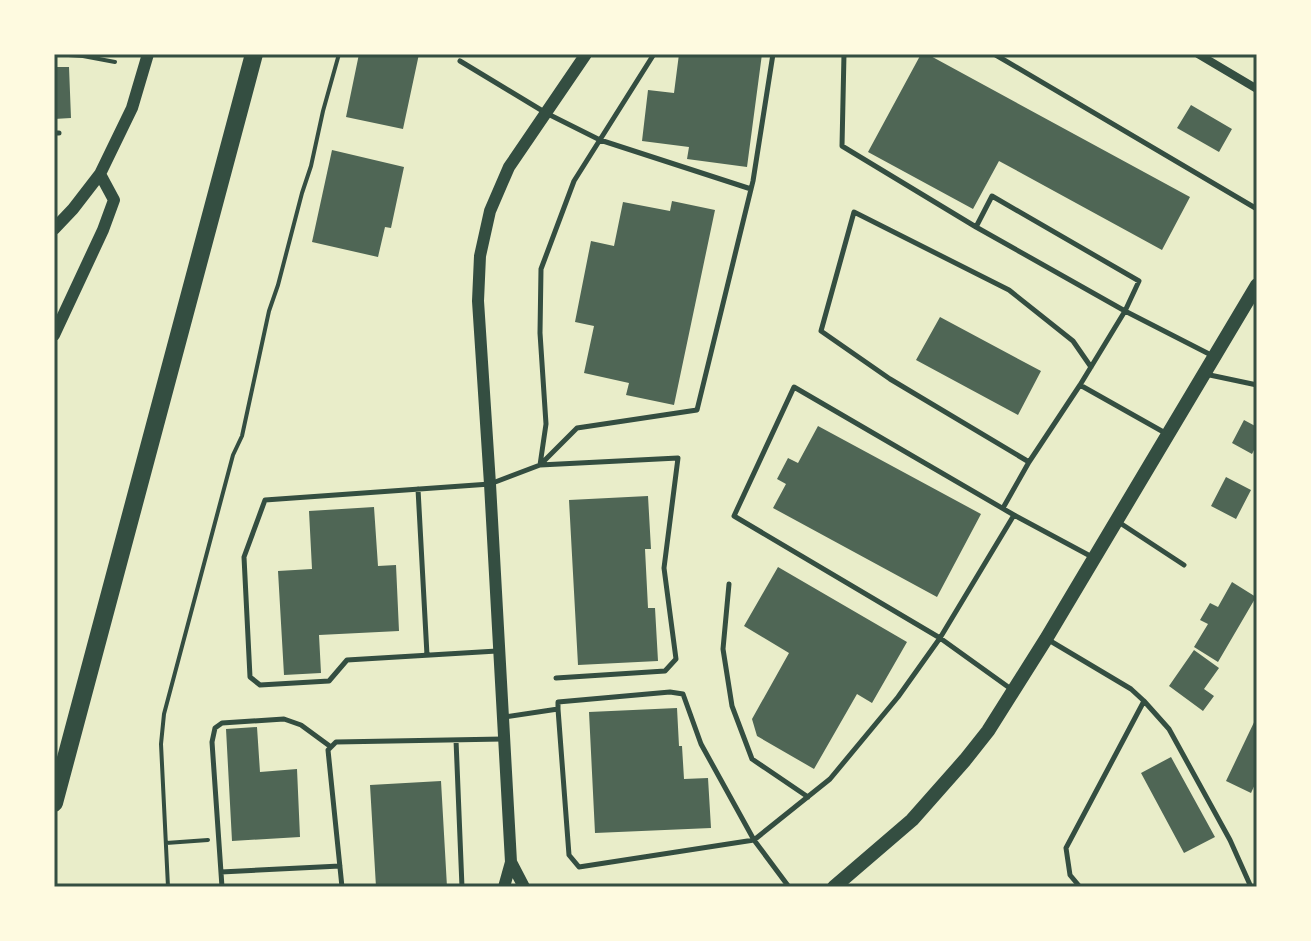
<svg xmlns="http://www.w3.org/2000/svg" width="1311" height="941" font-family="'Noto Sans',sans-serif">
<style>
.building{fill:#4f6655}
.lines{fill:none;stroke-linecap:round;stroke-linejoin:round}
.path{stroke:#344e41;stroke-width:4}
.service{stroke:#344e41;stroke-width:5}
.minor{stroke:#344e41;stroke-width:8}
.tertiary{stroke:#344e41;stroke-width:12}
.secondary{stroke:#344e41;stroke-width:14}
.trunk{stroke:#344e41;stroke-width:18}
.neatline{fill:none;stroke:#344e41;stroke-width:3}
</style>
<rect width="100%" height="100%" fill="#e9edc9"/>
<path class="building" d="M359,54H419L403,129L346,117Z
M679,54H762L747,167L687,159L689,147L642,141L648,90L674,93Z
M921,54H927L1190,197L1162,250L999,161L973,209L868,152Z
M54,67H69L71,118L54,119Z
M1191,105L1232,129L1219,152L1177,128Z
M332,150L404,167L391,228L385,227L378,257L312,242Z
M672,201L715,210L674,405L626,395L629,383L584,373L594,326L575,322L591,241L614,246L623,202L670,211Z
M940,317L1041,371L1018,415L916,360Z
M1244,420L1257,427V444L1252,454L1232,443Z
M818,426L981,514L937,597L773,508L786,484L777,479L788,458L798,463Z
M1226,477L1251,490L1236,519L1211,506Z
M648,496L651,549H645L648,608H655L658,661L578,665L569,500Z
M374,507L378,566L396,565L399,631L319,635L321,673L284,675L278,571L312,569L309,511Z
M778,567L907,642L872,703L857,694L814,769L757,736L752,719L789,653L744,626Z
M1232,582L1256,597L1218,662L1194,647L1208,624L1200,620L1210,603L1218,607Z
M1194,650L1219,668L1204,689L1214,696L1203,711L1169,686Z
M677,708L679,746H682L684,779L708,778L711,828L595,833L589,712Z
M1257,716V780L1251,793L1226,781Z
M257,727L260,772L297,769L300,837L232,841L226,729Z
M1171,757L1215,837L1184,853L1141,773Z
M441,781L447,887H376L370,785Z"/>
<g class="lines">
<path class="path" d="M54,54L83,56L115,62
M166,843L208,840
M168,887L161,744L164,714L233,455L242,436L269,311L278,285L302,193L311,166L323,111L339,54"/>
<path class="service" d="M844,54L842,146L976,227L1125,311L1213,356
M994,54L1257,209
M460,61L546,113L600,140L751,189
M54,133H59
M976,227L992,196L1139,281L1125,311L1080,385
M1091,367L1073,341L1009,290L854,212L821,331L890,379L1029,462L1080,385L1167,434
M1205,374L1257,385
M794,387L1014,515L940,638L734,516Z
M418,489L427,655
M1003,508L1029,462
M1014,515L1094,558
M1117,521L1184,565
M729,584L723,649L732,706L752,759L808,797
M1047,639L1131,689L1144,701L1066,848L1070,875L1080,887
M497,651L347,660L329,681L260,685L250,677L244,557L265,500L490,484L540,465L577,428L697,410L753,181L773,54
M556,678L665,671L676,659L664,568L678,458L540,465L546,424L540,333L541,269L574,181L654,54
M1144,701L1169,729L1230,840L1251,887
M558,709V702L670,692L683,694L701,744L754,840L830,779L898,697L940,638L1011,689
M504,717L558,709L569,855L579,867L754,840L789,887
M456,740L462,887
M221,872L340,866
M222,887L212,742L215,728L222,723L284,719L301,725L331,747
M342,887L328,750L336,742L503,739"/>
<path class="minor" d="M1198,54L1257,89"/>
<path class="tertiary" d="M54,229L73,209L100,174L132,108L148,54
M54,335L103,230L114,200L100,174
M511,862L490,484L478,301L480,256L490,211L509,167L586,54
M504,887L511,862L524,887"/>
<path class="secondary" d="M834,887L912,820L965,760L988,731L1046,639L1257,285"/>
<path class="trunk" d="M54,803L254,54"/>
</g>
<rect width="1311" height="941" fill="none" stroke="#fefae0" stroke-width="112"/>
<rect x="56" y="56" width="1199" height="829" class="neatline"/>
</svg>
